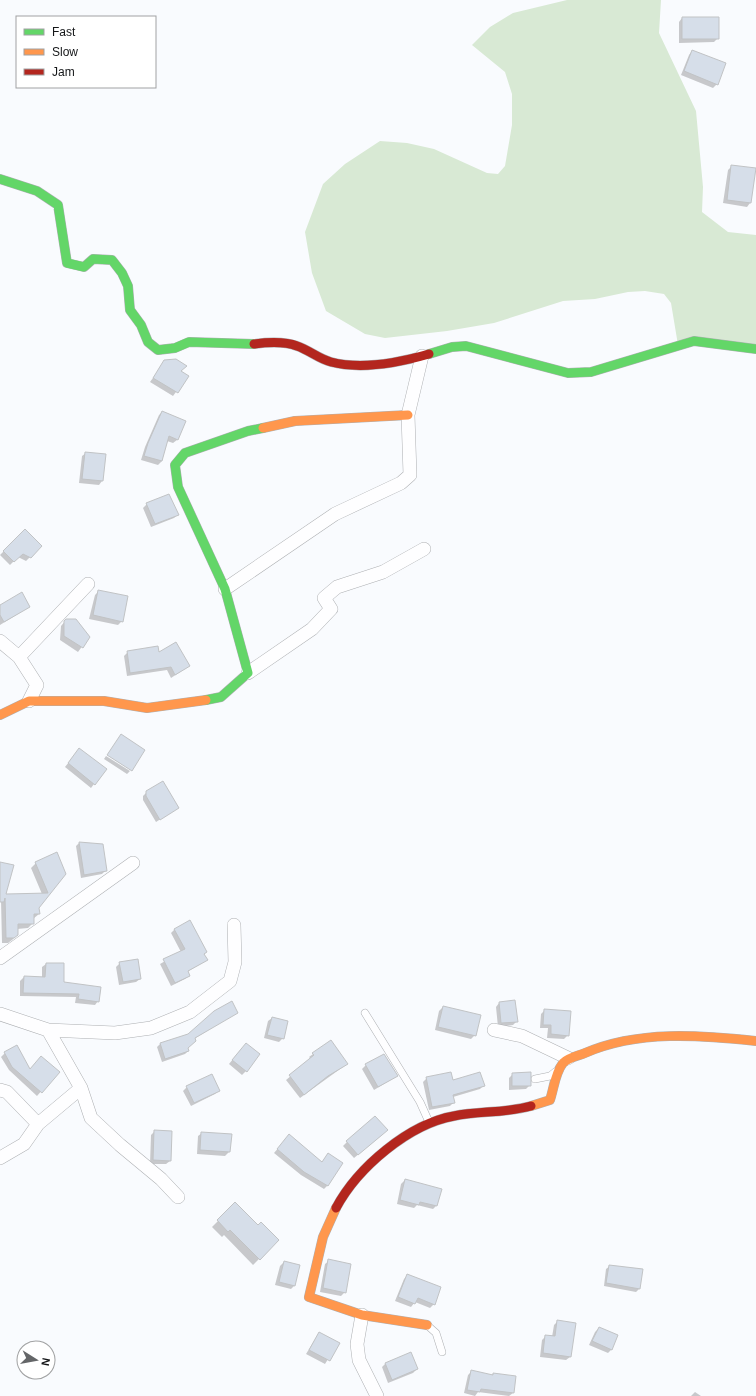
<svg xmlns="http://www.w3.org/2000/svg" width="756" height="1396" font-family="Arial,sans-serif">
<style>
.green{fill:#d8e9d4}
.shadow{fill:#0003}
.building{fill:#d6dee9;stroke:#c1c3c5}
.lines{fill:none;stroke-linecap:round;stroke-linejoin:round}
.lane-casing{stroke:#aeb0b3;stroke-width:8}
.street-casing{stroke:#aeb0b3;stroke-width:14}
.fast-casing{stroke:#aeb0b3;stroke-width:10}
.slow-casing{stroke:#aeb0b3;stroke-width:10}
.jam-casing{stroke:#aeb0b3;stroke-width:10}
.lane{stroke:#fefeff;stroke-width:7}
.street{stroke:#fefeff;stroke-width:13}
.fast{stroke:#63d668;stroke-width:9}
.slow{stroke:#ff974d;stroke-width:9}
.jam{stroke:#b3261e;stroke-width:9}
</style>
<rect width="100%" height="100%" fill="#f9fbfe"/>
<path class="green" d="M567,0H661L659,33L696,111L703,187L702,212L728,232L756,235V349L678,345L671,303L664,294L645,291L628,292L595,299L563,301L494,323L447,331L385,338L365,334L326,311L312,273L305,232L323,184L345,164L380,141L407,143L434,149L487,173L498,174L505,166L512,125V94L505,72L472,45L490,27L513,13Z"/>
<path class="shadow" d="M682,18L718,38L714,42L679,43V22Z
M692,51L717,84L713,88L681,75L689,55Z
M732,166L750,203L747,207L723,203L728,170Z
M165,361L188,376L173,396L150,382Z
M162,412L185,422L177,440L173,443L167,441L162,461L158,465L141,460L145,447L159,415Z
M86,453L105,455L102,481L99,485L79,483L82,456Z
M147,504L177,515L174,518L151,527L143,508Z
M25,530L41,546L26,561L18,557L10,565L0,555Z
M99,591L122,621L118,625L89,619L95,595Z
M0,606L29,607L0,625Z
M66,620L89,637L78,652L60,640L61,626Z
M128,652L158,654L189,666L171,678L167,670L127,676L124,656Z
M76,753L94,784L91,788L65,767Z
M106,756L130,771L127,774L104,759Z
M147,792L178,808L156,822L143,800V796Z
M79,843L106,870L102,874L81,878L76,846Z
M36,863L65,873L37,908L39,914L33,919V923L28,928L17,929V935L12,940L8,943H2L1,900L6,895L42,894L31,868Z
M175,929L206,952L204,955L207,960L187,972L189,976L185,979L171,986L160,964L181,952L171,933Z
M120,963L140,979L136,982L119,985L116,967Z
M46,964L63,983L98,1001L95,1005L75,1003L76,997L20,996V981L24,977L42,978V967Z
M499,1003L516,1022L513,1025L498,1027L496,1007Z
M443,1007L475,1035L471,1039L435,1030L439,1011Z
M545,1010L568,1035L564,1039L547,1038L548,1028H540L541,1014Z
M237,1012L194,1039L187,1048L188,1051L185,1054L162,1062L157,1047L160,1044L188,1035Z
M272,1018L283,1038L279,1042L264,1038L268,1021Z
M242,1048L246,1071L242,1075L229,1064Z
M5,1053L29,1070L58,1072L37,1096L9,1070L1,1057Z
M313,1054L347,1064L300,1098L286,1080L311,1059L309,1057Z
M366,1065L397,1076L374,1090L362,1069Z
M513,1074L530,1085L526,1089L509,1090V1078Z
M427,1078L452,1082L483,1086L480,1089L453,1097L454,1102L450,1106L429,1110L423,1082Z
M187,1087L219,1090L215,1094L191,1106L183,1091Z
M155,1131L170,1161L166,1164H150L151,1135Z
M202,1133L229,1152L225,1156L197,1154L198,1136Z
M383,1134L354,1158L343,1146L347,1142Z
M286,1139L322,1162L328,1154V1185L324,1189L301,1175L274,1153Z
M405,1180L436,1206L433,1209L417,1205L414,1208L397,1204L401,1184Z
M235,1204L258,1227L278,1240L253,1265L224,1235L222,1237L212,1227Z
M329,1261L345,1292L341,1296L320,1292L325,1264Z
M284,1262L295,1285L291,1289L275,1285L280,1266Z
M610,1266L642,1269L639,1289L636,1292L604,1286L606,1269Z
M408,1275L434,1304L430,1308L415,1302L411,1307L395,1301L404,1279Z
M558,1321L570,1357L566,1360L540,1357L542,1340L546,1336L552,1337L554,1325Z
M599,1328L612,1349L608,1353L589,1345L595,1332Z
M319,1333L338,1343L325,1364L306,1354Z
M385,1364L417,1369L413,1373L388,1383L382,1367Z
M471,1372L492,1375L493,1374L513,1393L509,1396L478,1392L475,1396L464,1393L468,1375Z
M695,1392L701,1396H691Z"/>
<path class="building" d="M682,17H719V39H682Z
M692,50L726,63L718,85L684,71Z
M731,165L756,168L751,203L727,200Z
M176,359L187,366L181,371L189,376L178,393L153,378L164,360Z
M162,411L186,421L178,440L169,436L162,461L144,456L148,443Z
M85,452L106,454L103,481L82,479Z
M169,494L179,515L155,524L146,503Z
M25,529L42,546L31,558L23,554L14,562L3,551Z
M98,590L128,596L123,622L93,615Z
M22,592L30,607L4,622L0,615V605Z
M66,619H76L90,637L83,648L64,636V621Z
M176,642L190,666L175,675L171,667L130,673L127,651L158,646L159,652Z
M121,734L145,750L132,771L107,755Z
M79,748L107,769L95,785L68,763Z
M163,781L179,808L160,820L146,796V791Z
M79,842L103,844L107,871L84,875Z
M57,852L66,874L39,908L40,914H34V924H18V935L14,938H6L5,898L4,902H0V862L14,865L6,894L48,893L35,862Z
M190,920L207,952L204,954L208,960L188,971L190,976L175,983L163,959L185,949L174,929Z
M138,959L141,979L123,982L119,962Z
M46,963H64V982L101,987L99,1002L78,999L79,994L23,993L24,976L45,977Z
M515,1000L518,1022L501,1023L499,1002Z
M232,1001L238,1013L195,1038L196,1041L188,1048L189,1051L165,1059L160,1043L188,1034L214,1011Z
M443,1006L481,1015L476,1036L438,1027Z
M544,1009L571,1011L569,1036L551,1034V1025H543Z
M272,1017L288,1021L284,1039L267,1035Z
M331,1040L348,1064L328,1076L304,1095L289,1075L314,1055L312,1053Z
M246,1043L260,1054L247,1072L232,1060Z
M17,1045L30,1069L41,1056L60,1072L42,1093L12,1067L4,1052Z
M384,1054L398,1076L378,1087L365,1064Z
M451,1072L453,1080L480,1072L485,1086L453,1095L455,1103L432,1107L426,1077Z
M531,1072V1086H512V1073Z
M212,1074L220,1091L194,1103L186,1086Z
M375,1116L388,1130L358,1155L346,1141Z
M154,1130L172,1131L171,1161L153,1160Z
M201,1132L232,1134L230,1152L200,1150Z
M289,1134L322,1162L328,1153L343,1163L328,1186L304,1172L277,1149Z
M405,1179L442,1189L437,1206L420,1202L419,1205L400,1200Z
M235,1202L258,1225L261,1222L279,1240L260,1260L230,1230L228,1232L217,1220Z
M328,1259L351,1264L346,1293L323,1288Z
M284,1261L300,1265L295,1286L279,1282Z
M609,1265L643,1269L640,1289L606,1283Z
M407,1274L441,1287L435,1305L418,1298L415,1304L398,1297Z
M557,1320L576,1323L571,1357L543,1353L545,1335L555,1336Z
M599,1327L618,1335L612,1350L592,1341Z
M319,1332L340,1343L330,1361L309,1350Z
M411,1352L418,1369L392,1380L385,1363Z
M471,1370L493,1375V1373L516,1376L514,1393L481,1389L480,1392L467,1390Z"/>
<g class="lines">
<defs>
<path id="lane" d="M365,1013L420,1102L429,1122
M535,1079L550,1076L555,1072
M427,1325L436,1333L442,1352"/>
<path id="street" d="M225,589L335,514L401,483L410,475L408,415L422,356
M0,641L19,657L37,685L29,701
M19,657L88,584
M248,673L312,629L331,609L324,598L337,587L383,572L424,549
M0,958L133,863
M0,1014L48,1030L115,1033L151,1028L190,1012L230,981L235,962L234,925
M48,1030L81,1088L91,1118L120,1145L161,1179L178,1197
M494,1030L522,1036L568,1058
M0,1090L7,1092L38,1124L24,1144L0,1158
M38,1124L81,1088
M362,1315L357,1344L359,1360L377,1396"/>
<path id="fast" d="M0,179L37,191L58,205L67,263L84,267L93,259L112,260L122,273L128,286L130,310L141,325L148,342L158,350L175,348L189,342L254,344
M429,354L452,347L466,346L568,373L591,372L694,341L756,349
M206,700L221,697L248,673L225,589L178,487L175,465L185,453L248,431L263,428"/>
<path id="slow" d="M263,428L295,421L408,415
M0,715L29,701H104L147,708L206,700
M531,1106L550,1100C554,1088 555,1073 563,1063C569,1057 578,1056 585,1053C638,1030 700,1035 756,1041
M336,1208L323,1237L309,1297L362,1315L427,1325"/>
<path id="jam" d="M254,344C269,342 284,341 297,346C309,350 319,359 331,362C362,370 398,363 429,354
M336,1208C358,1167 409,1124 454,1116C479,1111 506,1113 531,1106"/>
</defs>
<use href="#lane" class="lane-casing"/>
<use href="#street" class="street-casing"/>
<use href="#fast" class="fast-casing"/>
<use href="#slow" class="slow-casing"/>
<use href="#jam" class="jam-casing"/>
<use href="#lane" class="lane"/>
<use href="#street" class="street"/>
<use href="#fast" class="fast"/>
<use href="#slow" class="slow"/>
<use href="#jam" class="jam"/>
</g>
<rect x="16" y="16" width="140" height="72" fill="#ffffff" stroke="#a1a2a3"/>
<rect x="24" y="29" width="20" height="6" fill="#63d668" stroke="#a1a2a3"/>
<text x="52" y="36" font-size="12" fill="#141618">Fast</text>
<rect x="24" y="49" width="20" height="6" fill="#ff974d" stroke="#a1a2a3"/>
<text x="52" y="56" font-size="12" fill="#141618">Slow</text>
<rect x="24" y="69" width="20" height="6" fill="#b3261e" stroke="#a1a2a3"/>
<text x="52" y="76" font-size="12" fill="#141618">Jam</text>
<g transform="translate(36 1360) rotate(101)"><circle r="19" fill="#ffffff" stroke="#a1a2a3"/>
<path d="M0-3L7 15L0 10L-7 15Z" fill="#646668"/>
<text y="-6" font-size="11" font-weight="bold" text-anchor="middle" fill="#141618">N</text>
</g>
</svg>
